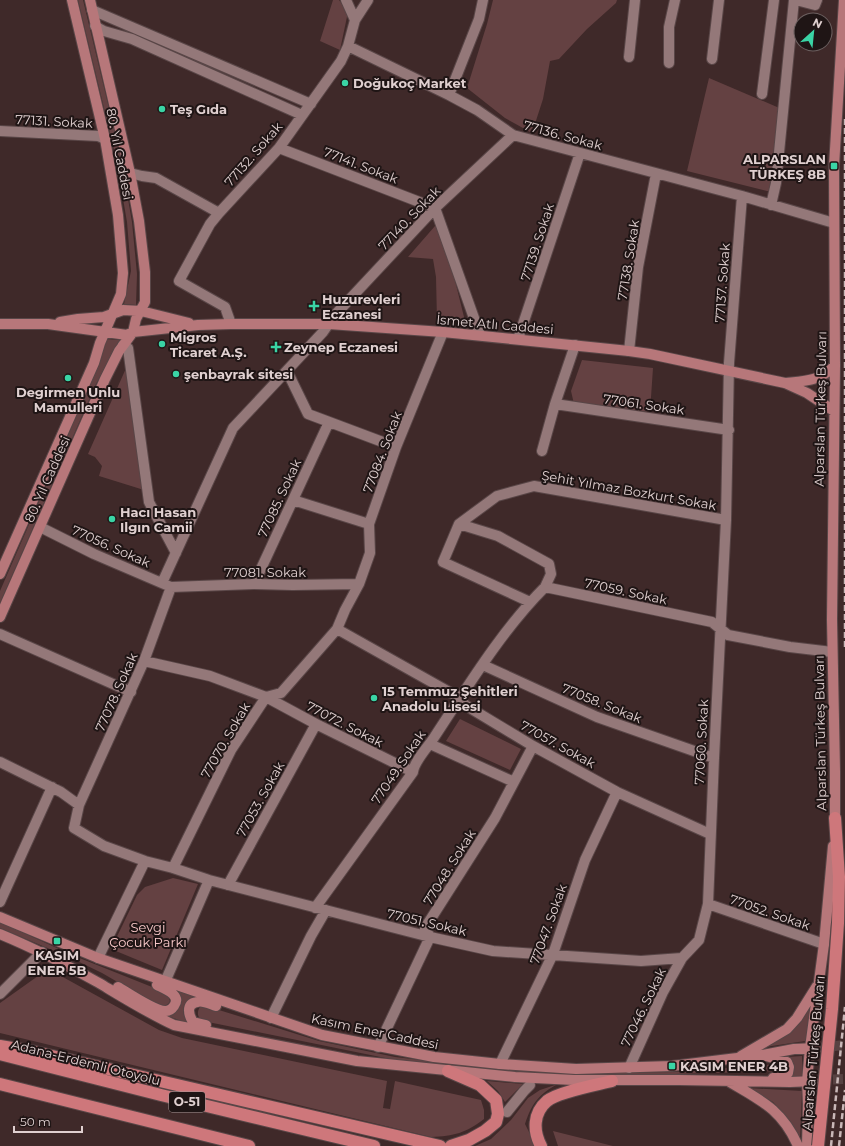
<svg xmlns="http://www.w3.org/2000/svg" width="845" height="1146" font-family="Montserrat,sans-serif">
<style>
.green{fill:#644142}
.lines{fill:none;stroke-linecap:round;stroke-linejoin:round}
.major-tunnel{stroke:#574242;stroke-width:10;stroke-dasharray:10 5;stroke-linecap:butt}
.minor-casing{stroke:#594647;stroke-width:12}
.major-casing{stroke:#594647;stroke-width:12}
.highway-casing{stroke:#594647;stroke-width:14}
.minor{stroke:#947879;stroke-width:10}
.major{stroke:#b7777a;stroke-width:10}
.highway{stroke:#ce777b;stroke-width:12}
.rail{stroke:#c9b8b8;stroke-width:2.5;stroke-dasharray:6 3;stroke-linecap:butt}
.highway-bridge-casing{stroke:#594647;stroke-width:14;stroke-linecap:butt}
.highway-bridge{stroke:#ce777b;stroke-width:12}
.poi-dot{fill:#3ad4a5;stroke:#1f1515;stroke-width:1.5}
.labels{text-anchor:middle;stroke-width:4;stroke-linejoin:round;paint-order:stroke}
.shield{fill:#1f1515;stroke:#a69898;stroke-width:1}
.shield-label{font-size:12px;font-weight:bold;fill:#e0d0d0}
.poi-label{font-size:13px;font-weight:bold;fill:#e0d0d0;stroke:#1f1515;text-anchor:start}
.street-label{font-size:13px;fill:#e0d0d0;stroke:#1f1515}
.park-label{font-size:13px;fill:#f9c9c9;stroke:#1f1515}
</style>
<rect width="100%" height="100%" fill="#3f2929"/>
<path class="green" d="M78,0H83L121,158L132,222L137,274L136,305L124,304L131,271L127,222L116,158Z
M333,0H339L348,12L340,50L320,41Z
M493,0H617L616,3L587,29L559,59L550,61L543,99L532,133L505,118L467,88L487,24Z
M709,78L784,110L771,192L687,171Z
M435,226H439L442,228L465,321L437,320L436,277L433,259L408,257Z
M106,339L120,340L96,384L0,603V591L91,382Z
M582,360L653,368L650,412L574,404L571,391Z
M127,366L144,490L99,476L102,466L95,457L88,454Z
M460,719L521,749L510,770L446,741Z
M173,878L198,884L162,970L111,949L137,895L145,887Z
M0,922L72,955L167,993L170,1001C167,1006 165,1006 159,1006L102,973L71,958L0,928Z
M45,971L61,976L159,1030L182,1038L387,1081L383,1108L390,1109L395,1081L481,1100L484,1110V1119C466,1133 454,1136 431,1137L0,1033V1003Z
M175,989L197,998L188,1000C181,1008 183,1014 187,1023L162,1014H168Z
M811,1002L807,1040L805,1041L765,1047Z
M206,1006L319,1041L395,1057L518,1071L545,1073L676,1072L779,1064L781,1068L780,1071L605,1076L545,1075L518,1072L395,1060L203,1021C198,1018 196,1013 200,1007Z
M802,1056V1079L786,1078C796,1069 795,1067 787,1057Z
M487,1081L523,1084L505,1102L498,1091Z
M558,1084C539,1094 532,1103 525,1124L536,1146H475L491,1139L511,1120L528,1098L540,1090Z
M747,1088L802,1091L800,1140L790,1121L773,1102Z
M553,1131L613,1146H558Z"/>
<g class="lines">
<path class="major-tunnel" d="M817,1048L845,1045
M818,1080L845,1079"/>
<defs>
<path id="minor" d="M346,0L355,20L348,46L449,95L477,110L513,135L742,196L834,223
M796,0L815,5L817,0
M92,10L311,104
M355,20L368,0
M95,26L104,31L132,39L302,115
M629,57L635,0
M712,59L719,0
M669,63V27L675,0
M762,94L774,0
M449,95L479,19L483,0
M0,131L98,136L105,139
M279,148L435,208
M130,173L142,176L156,178L219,213
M771,205L776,183L794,0
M435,208L480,335
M231,324L225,307L179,281L210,224L219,213L279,148L341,61L348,46
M518,339L580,153
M123,345L128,348L149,502L176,553
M629,351L638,267L656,174
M287,371L308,414L396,447
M555,404L729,430
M542,451L555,404L575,345
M293,500L369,524
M459,524L498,536L549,564L551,574L545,587
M40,527L94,554L171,587L254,584L293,585L359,584
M162,583L233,428L323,332L334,316L435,208L513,135
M254,584L329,422
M171,587L144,661L79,805L74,828L104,846L145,861L173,868L209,880L430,937L493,951L641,961L682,958
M530,602L443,562L459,524L497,496L534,486L726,520
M337,629L460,698L465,705L533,746L617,792L710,834
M0,634L131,692
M144,661L210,676L266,697L316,724L413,772
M483,665L597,717L714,758
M430,744L514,782
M0,762L61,792L79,805
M173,868L231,750L266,697L281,693L337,629L345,610L359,584L370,553L369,524L396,447L443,332
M228,885L316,724
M0,902L52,787
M708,904L824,944
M315,908L413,772C414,761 429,746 435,736C468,686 502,630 545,587L712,622L728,635L790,647L832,652
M98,958L145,861
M165,982L209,880
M0,994L42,952
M271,1018L311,936L326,910
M378,1047L430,937L425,928L495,818L533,746
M500,1064L553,954L585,860L617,792
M629,1068L663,992L682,958L699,940L708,904L714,758L726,520L729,363L742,196
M507,1112L524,1091L530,1085"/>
<path id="major" d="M60,322L78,319L104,317L123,310L141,311L189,323
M0,324H48L127,335L133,332L198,325L231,324H329L443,332L629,351L650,354L785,383L807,393L834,411
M786,383C806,381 821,381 835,365
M0,574L94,363L100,343L121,294L123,273L118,215L105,139L72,0
M0,617L105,379L119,351L133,332L136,319L145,302V272L139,221L130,173L90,0
M835,826V771L832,620L835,365L834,166L844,0
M0,917L98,958L322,1035L434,1057L500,1064L576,1069L672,1066L762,1055L794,1049L815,1048
M0,934C34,948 67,965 99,983C124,998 148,1013 174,1025L357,1061L515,1077L574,1080H679L790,1082L814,1081
M118,987C128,993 156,1012 166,1011C169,1011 172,1009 174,1006C182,995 165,989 157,985
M206,1025L193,1022C189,1016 185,1004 197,1002C202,1000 210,1004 216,1006
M741,1056L787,1029L797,1018L817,986
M766,1056L787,1062L789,1067L788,1073L782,1077L773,1078
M728,1081C760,1100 782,1109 798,1146
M807,1146L808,1104L807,1081L810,1048L824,944L833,846"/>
<path id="highway" d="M835,818L839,877L838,923
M0,1046L35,1052L440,1146
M0,1054L161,1095L374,1146
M448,1071L480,1085L496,1100L498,1114L496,1122L485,1131L469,1140L451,1146
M0,1084L249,1146
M541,1146C533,1131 533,1113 547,1101C558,1092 596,1085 612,1081"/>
</defs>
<use href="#minor" class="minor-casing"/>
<use href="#major" class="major-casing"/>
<use href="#highway" class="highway-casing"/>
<use href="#minor" class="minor"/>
<use href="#major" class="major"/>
<use href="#highway" class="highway"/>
<path class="rail" d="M845,119V648
M831,1146L845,1007
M839,1146L845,1090"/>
<defs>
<path id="highway-bridge" d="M818,1146L832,1009L838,923"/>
</defs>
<use href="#highway-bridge" class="highway-bridge-casing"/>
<use href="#highway-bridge" class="highway-bridge"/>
</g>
<g class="poi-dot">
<circle cx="345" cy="83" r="4"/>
<circle cx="162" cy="109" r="4"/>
<rect x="830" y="162" width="8" height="8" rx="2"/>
<path d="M312 300h4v4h4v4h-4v4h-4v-4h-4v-4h4z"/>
<circle cx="162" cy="344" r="4"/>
<path d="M274 341h4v4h4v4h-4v4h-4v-4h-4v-4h4z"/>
<circle cx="176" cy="374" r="4"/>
<circle cx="68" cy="378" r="4"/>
<circle cx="112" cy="519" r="4"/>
<circle cx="374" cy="698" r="4"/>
<rect x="53" y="937" width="8" height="8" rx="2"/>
<rect x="668" y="1062" width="8" height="8" rx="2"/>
</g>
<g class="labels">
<rect class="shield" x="169" y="1092" width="36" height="20" rx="3"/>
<g class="shield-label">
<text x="187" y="1106">O-51</text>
</g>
<g class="poi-label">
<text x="353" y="88">Doğukoç Market</text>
<text x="170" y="114">Teş Gıda</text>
<text x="826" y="164" text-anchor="end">ALPARSLAN<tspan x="826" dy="15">TÜRKEŞ 8B</tspan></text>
<text x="322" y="304">Huzurevleri<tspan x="322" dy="15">Eczanesi</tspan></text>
<text x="170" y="342">Migros<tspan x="170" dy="15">Ticaret A.Ş.</tspan></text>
<text x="284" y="352">Zeynep Eczanesi</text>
<text x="184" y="379">şenbayrak sitesi</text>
<text x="68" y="397" text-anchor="middle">Degirmen Unlu<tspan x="68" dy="15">Mamulleri</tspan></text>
<text x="120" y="517">Hacı Hasan<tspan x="120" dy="15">Ilgın Camii</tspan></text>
<text x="382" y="696">15 Temmuz Şehitleri<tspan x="382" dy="15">Anadolu Lisesi</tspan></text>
<text x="57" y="960" text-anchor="middle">KASIM<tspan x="57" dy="15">ENER 5B</tspan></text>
<text x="680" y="1071">KASIM ENER 4B</text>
</g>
<g class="street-label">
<text transform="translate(54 121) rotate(3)" y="5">77131. Sokak</text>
<text transform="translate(563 135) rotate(15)" y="5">77136. Sokak</text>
<text transform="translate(120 154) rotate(79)" y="5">80. Yıl Caddesi</text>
<text transform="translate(253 154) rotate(-49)" y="5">77132. Sokak</text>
<text transform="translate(361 165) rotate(21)" y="5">77141. Sokak</text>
<text transform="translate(409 218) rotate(-46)" y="5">77140. Sokak</text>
<text transform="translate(537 242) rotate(-72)" y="5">77139. Sokak</text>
<text transform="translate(628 260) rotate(-81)" y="5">77138. Sokak</text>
<text transform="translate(722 283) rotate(-86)" y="5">77137. Sokak</text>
<text transform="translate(495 324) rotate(5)" y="5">İsmet Atlı Caddesi</text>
<text transform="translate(644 404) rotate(8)" y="5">77061. Sokak</text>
<text transform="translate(820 409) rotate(-89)" y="5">Alparslan Türkeş Bulvarı</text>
<text transform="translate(382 452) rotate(-69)" y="5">77084. Sokak</text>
<text transform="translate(47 479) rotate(-66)" y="5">80. Yıl Caddesi</text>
<text transform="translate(629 490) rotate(10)" y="5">Şehit Yılmaz Bozkurt Sokak</text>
<text transform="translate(279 498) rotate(-65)" y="5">77085. Sokak</text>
<text transform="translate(111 546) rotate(24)" y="5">77056. Sokak</text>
<text x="265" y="577">77081. Sokak</text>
<text transform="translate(626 591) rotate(12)" y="5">77059. Sokak</text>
<text transform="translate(116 692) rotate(-66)" y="5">77078. Sokak</text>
<text transform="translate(602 703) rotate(22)" y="5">77058. Sokak</text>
<text transform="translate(345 724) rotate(27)" y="5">77072. Sokak</text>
<text transform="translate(820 733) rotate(-91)" y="5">Alparslan Türkeş Bulvarı</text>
<text transform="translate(225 740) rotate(-60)" y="5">77070. Sokak</text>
<text transform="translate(701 742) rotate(-87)" y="5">77060. Sokak</text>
<text transform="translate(558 744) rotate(29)" y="5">77057. Sokak</text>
<text transform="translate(398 767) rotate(-56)" y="5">77049. Sokak</text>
<text transform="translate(260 799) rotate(-61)" y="5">77053. Sokak</text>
<text transform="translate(449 867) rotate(-58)" y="5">77048. Sokak</text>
<text transform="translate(770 912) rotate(19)" y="5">77052. Sokak</text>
<text transform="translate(427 922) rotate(13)" y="5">77051. Sokak</text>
<text transform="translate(548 924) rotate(-70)" y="5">77047. Sokak</text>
<text transform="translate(643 1007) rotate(-64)" y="5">77046. Sokak</text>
<text transform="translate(375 1031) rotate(12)" y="5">Kasım Ener Caddesi</text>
<text transform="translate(813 1053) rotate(-85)" y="5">Alparslan Türkeş Bulvarı</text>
<text transform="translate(86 1062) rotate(14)" y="5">Adana-Erdemli Otoyolu</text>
</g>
<g class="park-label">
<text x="148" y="932">Sevgi<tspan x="148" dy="15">Çocuk Parkı</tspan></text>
</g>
</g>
<g transform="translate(813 32) rotate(27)"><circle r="19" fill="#1f1515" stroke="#6c6060"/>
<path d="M0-3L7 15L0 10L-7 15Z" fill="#3ad4a5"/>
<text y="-6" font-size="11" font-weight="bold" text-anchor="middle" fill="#e0d0d0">N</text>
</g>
<path d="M14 1126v6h68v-6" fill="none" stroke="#e0d0d0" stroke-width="2"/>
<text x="20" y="1126" font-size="12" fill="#e0d0d0" stroke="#1f1515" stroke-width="3" paint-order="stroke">50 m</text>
</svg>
